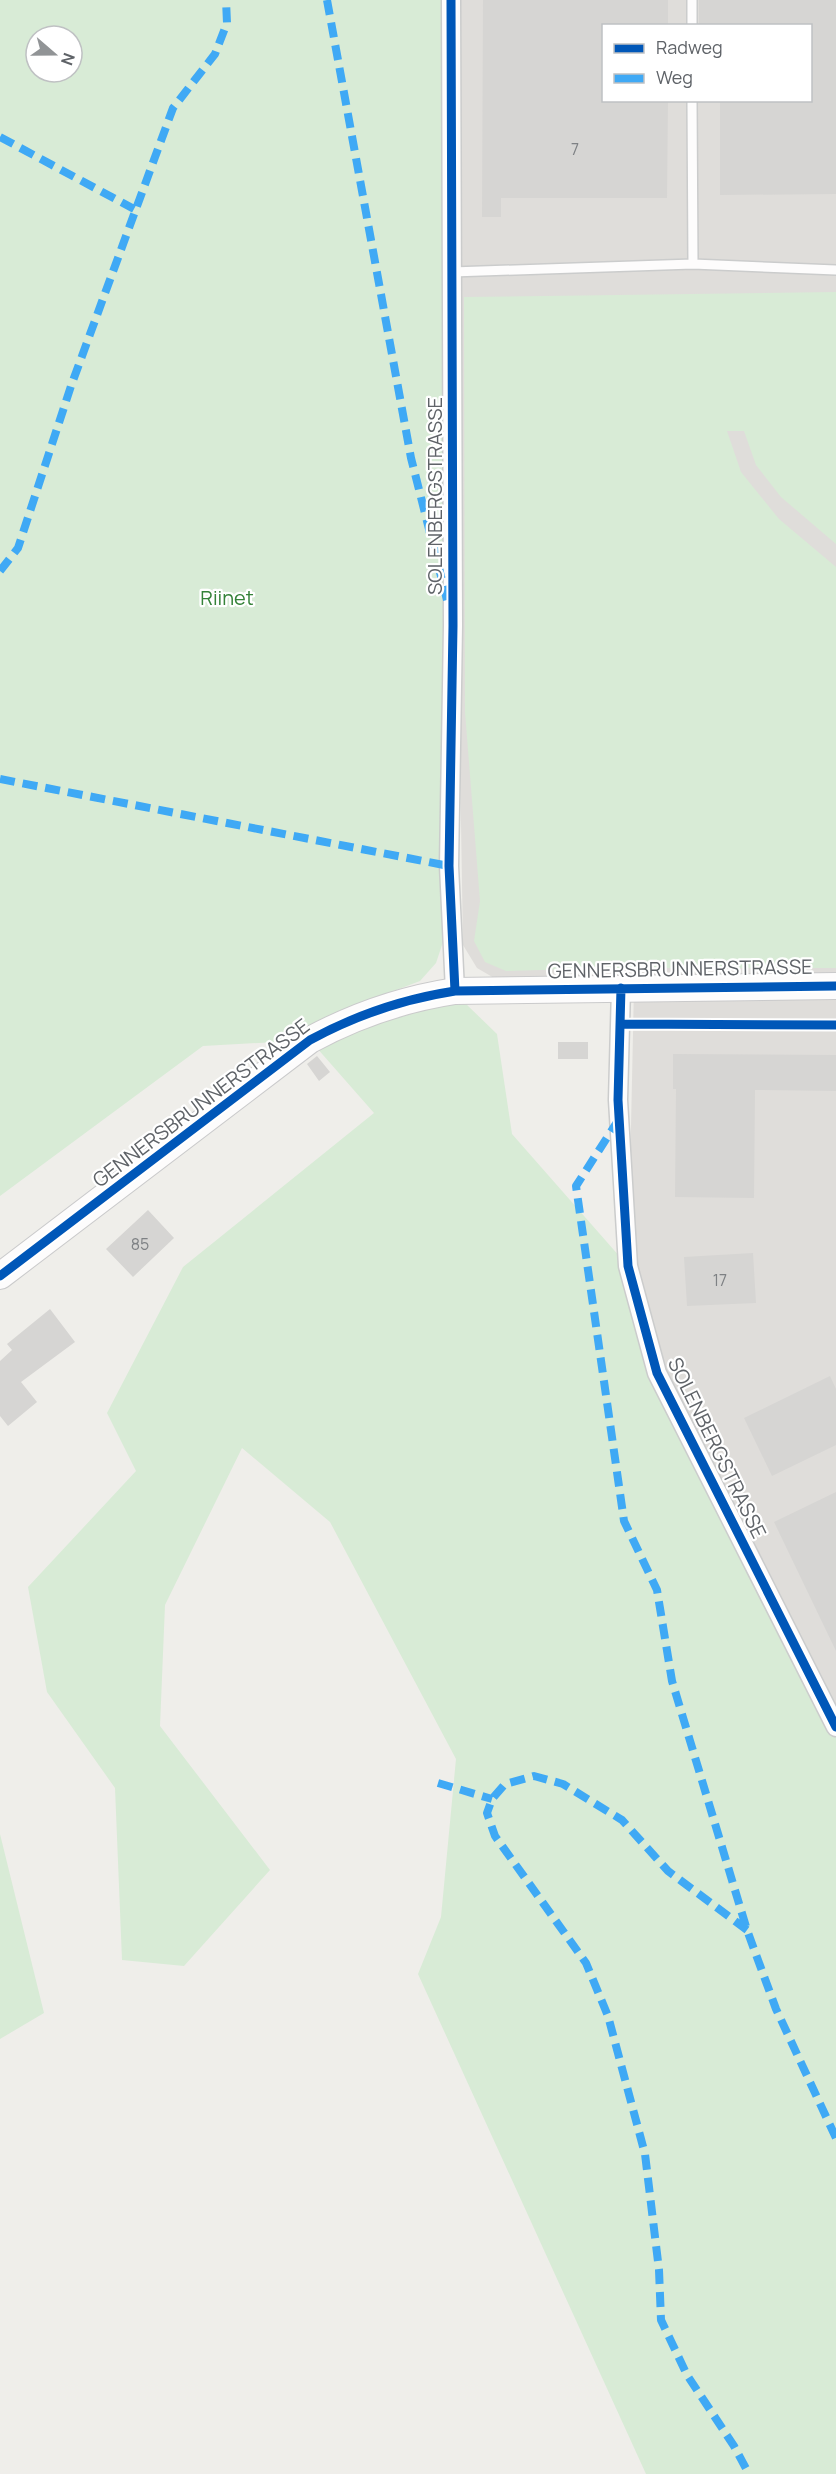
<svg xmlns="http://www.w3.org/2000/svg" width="836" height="2474" font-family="Manrope,sans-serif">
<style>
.industrial{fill:#dfddda;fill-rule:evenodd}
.green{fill:#d8ebd6;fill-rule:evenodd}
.building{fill:#d6d5d3}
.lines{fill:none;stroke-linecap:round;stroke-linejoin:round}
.lane-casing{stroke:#cbcccc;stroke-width:12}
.street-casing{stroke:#cbcccc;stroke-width:21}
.secondary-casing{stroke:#cacacb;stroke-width:28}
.lane{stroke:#fdfcfc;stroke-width:9}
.street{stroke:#fdfcfc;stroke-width:18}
.secondary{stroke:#fdfcfc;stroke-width:26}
.quiet{stroke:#3fa9f5;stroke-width:8;stroke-dasharray:15 8;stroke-linecap:butt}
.cycleway-casing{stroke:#fff;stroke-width:13}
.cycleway{stroke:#0057b8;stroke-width:9}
.labels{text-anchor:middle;stroke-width:4.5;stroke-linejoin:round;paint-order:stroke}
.number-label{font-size:16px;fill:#7e8184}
.street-label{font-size:20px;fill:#5f6368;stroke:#fff}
.park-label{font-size:20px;fill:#348238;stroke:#fff}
</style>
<rect width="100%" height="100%" fill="#efeeea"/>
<path class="industrial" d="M451,0H836V1727L657,1373L628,1266L634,987L501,982L477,968L463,945L452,272ZM604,26H810V100H604Z"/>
<path class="green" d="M0,0H451L452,939L443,942L436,963L420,981L338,1012L295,1041L203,1046L0,1196ZM36,36H72V72H36Z
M836,292V544L781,497L756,465L744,431H727L741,472L779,519L836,567V968H607L506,971L485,962L474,941L480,901L465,712L464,297Z
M465,1003L497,1034L512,1134L628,1266L657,1373L836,1727V2474H646L418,1974L441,1917L456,1759L330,1522L242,1448L165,1605L160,1726L270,1870L184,1966L122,1960L115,1788L47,1692L28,1587L136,1471L107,1413L183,1267L374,1113L316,1047C363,1023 412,1007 465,1003Z
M0,1834L44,2013L0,2039Z"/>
<path class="building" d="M483,0H668V26H603V100H668L667,198H501V217H482Z
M699,0H836V194L720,195V100H810V26H699Z
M558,1042H588V1059H558Z
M673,1054L836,1055V1091L755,1090L754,1198L675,1197L676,1089H673Z
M317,1056L330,1072L319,1081L307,1064Z
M148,1210L174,1238L133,1277L106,1249Z
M753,1253L756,1303L687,1306L684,1257Z
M50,1309L75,1342L21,1382L37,1402L8,1426L0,1416V1361L12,1350L7,1344Z
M830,1376L836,1389V1445L772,1476L744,1418Z
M836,1492V1651L774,1522Z"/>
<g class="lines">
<defs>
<path id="lane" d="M692,0V26
M692,100L693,264
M452,272L693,264L836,270"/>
<path id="street" d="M451,0L453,626L449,866L455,991
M621,988L618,1100L628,1266L657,1373L836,1727"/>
<path id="secondary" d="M0,1276L310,1040C356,1015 403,999 455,991L836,986"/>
</defs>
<use href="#lane" class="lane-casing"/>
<use href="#street" class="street-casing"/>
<use href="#secondary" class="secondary-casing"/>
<use href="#lane" class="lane"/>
<use href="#street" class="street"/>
<use href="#secondary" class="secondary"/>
<path class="quiet" d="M327,0L411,458L447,600
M0,137L134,209
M0,571L18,548L71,386L173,108L215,54L227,23L226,0
M0,779L449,866
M619,1119L576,1186L624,1521L657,1590L672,1681L747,1930L776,2009L836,2138
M438,1783L492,1799
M747,1930L668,1871L622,1820L563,1784L534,1776L505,1784L492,1799L487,1813L495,1836L586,1963L608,2016L645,2154L659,2270L661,2320L687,2375L734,2446L749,2474"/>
<defs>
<path id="cycleway" d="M451,0L453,626L449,866L455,991
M621,988L618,1100L628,1266L657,1373L836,1727
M620,1024L836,1025
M0,1276L310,1040C356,1015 403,999 455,991L836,986"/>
</defs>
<use href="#cycleway" class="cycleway-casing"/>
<use href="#cycleway" class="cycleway"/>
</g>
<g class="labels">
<g class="number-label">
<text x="575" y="155">7</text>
<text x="140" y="1250">85</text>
<text x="720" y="1286">17</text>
</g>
<g class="street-label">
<text transform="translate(435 496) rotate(-90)" y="7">SOLENBERGSTRASSE</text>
<text transform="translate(680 969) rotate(-1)" y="7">GENNERSBRUNNERSTRASSE</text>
<text transform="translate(201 1103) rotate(-37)" y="7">GENNERSBRUNNERSTRASSE</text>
<text transform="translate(717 1448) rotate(64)" y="7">SOLENBERGSTRASSE</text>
</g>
<g class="park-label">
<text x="227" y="605">Riinet</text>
</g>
</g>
<rect x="602" y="24" width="210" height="78" fill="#ffffff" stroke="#bfc1c3" stroke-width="1.5"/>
<rect x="614" y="44" width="30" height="9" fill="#0057b8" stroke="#bfc1c3" stroke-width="1.5"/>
<text x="656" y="54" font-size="18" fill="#5f6368">Radweg</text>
<rect x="614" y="74" width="30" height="9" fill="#3fa9f5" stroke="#bfc1c3" stroke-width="1.5"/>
<text x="656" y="84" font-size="18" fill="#5f6368">Weg</text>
<g transform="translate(54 54) rotate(110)"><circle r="28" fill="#ffffff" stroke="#bfc1c3" stroke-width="1.5"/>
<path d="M0-4.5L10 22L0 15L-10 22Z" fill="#919496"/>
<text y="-9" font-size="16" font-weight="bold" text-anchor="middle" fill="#5f6368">N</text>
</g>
</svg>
